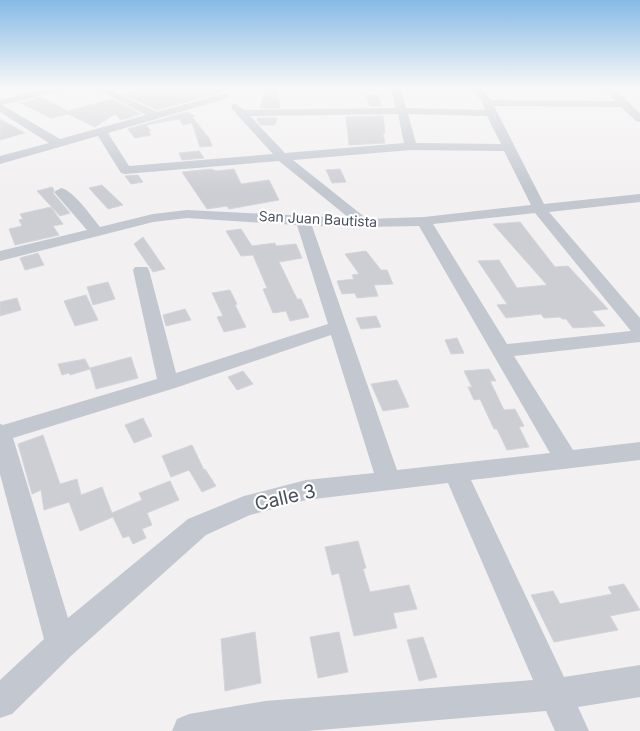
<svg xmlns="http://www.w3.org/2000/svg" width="640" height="731" font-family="Inter,sans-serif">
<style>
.building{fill:#cdced4;stroke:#d4d5db}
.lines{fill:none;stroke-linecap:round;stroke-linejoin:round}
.minor{fill:#c2c7d0;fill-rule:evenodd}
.labels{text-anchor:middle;stroke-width:4.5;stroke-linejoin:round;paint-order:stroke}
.far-street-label{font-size:14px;fill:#494f5c;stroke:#fff}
.near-street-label{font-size:19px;fill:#494f5c;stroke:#fff}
</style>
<rect width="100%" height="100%" fill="#f2f0f0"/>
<path class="building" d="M144,88H222V92L157,110L125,95Z
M266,88H276L280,102L279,108H260Z
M365,95H378L381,106H370Z
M41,97L68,111L112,99L141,114L121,120L115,114L95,127L68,114L51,118L20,103Z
M186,112L195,116L192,117L209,138L212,146L200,147L192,123L183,125L179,119L146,125L151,131H148L151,135L135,138L128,129Z
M383,116L385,133L383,134L385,143L349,145L346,117Z
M258,118H277L275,125H261L257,121Z
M0,119L25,133L0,140Z
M199,151L204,158L182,160L179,153Z
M211,169L217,171L234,169L241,184L269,180L279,200L229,209L227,206L207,209L182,172Z
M340,169L346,182L332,183L326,170Z
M138,175L143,182L131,184L125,176Z
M102,185L123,205L108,209L89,188Z
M52,187L54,190L53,193L70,213L60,216L37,191Z
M51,207L63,224L53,226L59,235L15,245L9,229L22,226L19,220L23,219L20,214Z
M520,222L555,267L568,266L608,309L592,311L605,326L573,328L566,319H562L560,317L544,318L541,314L506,318L497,305L507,304L478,261L499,260L517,288L547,285L493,224Z
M241,229L252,246L275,243L276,246L296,244L302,258L279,262L297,299H301L309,317L290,321L286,311L273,313L263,289L267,288L253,255L241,256L226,231Z
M143,237L165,269L153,272L134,244Z
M366,251L381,270H387L393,284L374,285L378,296L357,298L355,293L342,294L337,281L354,279L352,275L359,274L345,254Z
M38,253L44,265L25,270L20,258Z
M108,282L115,299L93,305L87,287Z
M230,290L237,304L235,305L246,327L224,332L217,317L223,316L212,293Z
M86,295L98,320L75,326L64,301Z
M17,298L21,310L0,316V302Z
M185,309L191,320L166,326L163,315Z
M376,316L381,327L361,329L356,318Z
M457,338L464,353L451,354L445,340Z
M131,357L138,378L96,389L90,368Z
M85,359L90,369L70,375L69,373L62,375L58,364Z
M489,369L496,381H490L504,410L515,409L524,426L519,427L529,447L507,450L497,429H494L480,399L474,400L468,387H472L464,371Z
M243,371L253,384L237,390L228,377Z
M397,380L409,407L383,411L371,384Z
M143,418L152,436L134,443L125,425Z
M43,435L60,484L77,479L81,495L102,487L112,513L142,500L139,493L170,481L179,500L147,513L152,525L142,529L146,538L133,544L129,536L123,538L113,517L80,531L69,502L44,510L41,490L32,494L18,444Z
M192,445L204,470L205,469L216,486L202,492L189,470L171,477L162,456Z
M358,541L366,568L363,569L370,592L409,585L417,609L393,613L397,628L354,636L339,573L332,575L325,547Z
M624,584L640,610L610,616L618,630L554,642L531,595L553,591L560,604L612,594L608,587Z
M255,632L261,683L225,691L221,639Z
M339,632L348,672L318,678L310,637Z
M423,637L437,677L419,681L407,640Z"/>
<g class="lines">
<path class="minor" d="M52,88H71L2,105L60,139L146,115L95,88H107L157,112L222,94H228V98L108,133L129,166L273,154L232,109L231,107L232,105L236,104L244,110L396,108L391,88H401L406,108L485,110L483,103L472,88H481L491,100L615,101L603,88H613L640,113V122L636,121L621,107L494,106L544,204L640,194V202L549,212L640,318V342L514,356L573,450L640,442V460L471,480L564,677L640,665V697L578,707L589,731H555L546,711L308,731H172L177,719L189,714L265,701L533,680L448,483L306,500L250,515L206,535L72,655L12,714L0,718V680L44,639L0,474V424L3,425L157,379L133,270L135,267H147L149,270L176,373L328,324L297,225L187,218L153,222L0,261V251L87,230L54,192L61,188C74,191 91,216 100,227L153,214L187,210L349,218L279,161L125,174L121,173L98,136L0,164V156L49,143L0,112V100ZM398,114L404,143L285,153L250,116ZM408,114L487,116L501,144L416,143ZM411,150L504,151L531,205L424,217L367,219L293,160ZM535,213L631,331L507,344L433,224ZM312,226L364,227L419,226L550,453L397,470ZM331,335L374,473L306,480L244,496L188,519L68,618L13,438L175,388Z"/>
</g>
<linearGradient id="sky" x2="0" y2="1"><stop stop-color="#86bae6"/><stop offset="0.46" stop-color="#f9f8f8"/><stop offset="1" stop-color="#f9f8f8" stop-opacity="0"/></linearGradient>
<rect width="640" height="191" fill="url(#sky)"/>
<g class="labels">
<g class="far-street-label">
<text transform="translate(318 219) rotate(3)" y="5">San Juan Bautista</text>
</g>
<g class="near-street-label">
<text transform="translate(285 497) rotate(-13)" y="7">Calle 3</text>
</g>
</g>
</svg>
